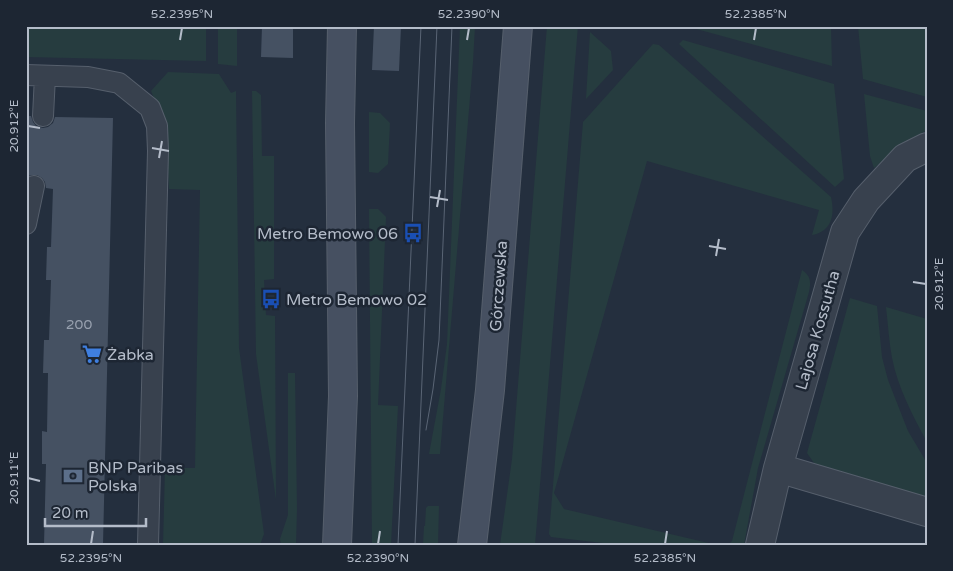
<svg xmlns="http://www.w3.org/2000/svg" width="953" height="571" font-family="'Varela Round',sans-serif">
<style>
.green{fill:#263c3f}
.building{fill:#455162}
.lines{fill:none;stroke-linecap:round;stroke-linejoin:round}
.lane-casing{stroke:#565f6c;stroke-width:22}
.street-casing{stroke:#565f6c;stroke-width:30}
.secondary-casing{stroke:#565f6c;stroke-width:30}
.lane{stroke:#38414e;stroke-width:20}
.street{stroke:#38414e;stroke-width:28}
.secondary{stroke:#465061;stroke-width:28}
.tram{stroke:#5a6575;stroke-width:1}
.ticks{fill:none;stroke:#b4bcc9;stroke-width:2}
.labels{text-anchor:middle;stroke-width:5;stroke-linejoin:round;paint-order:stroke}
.number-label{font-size:14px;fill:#98a1af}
.poi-label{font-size:16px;fill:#b4bcc9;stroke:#1d2633;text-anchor:start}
.street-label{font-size:16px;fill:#b4bcc9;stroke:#1d2633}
.neatline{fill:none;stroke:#b4bcc9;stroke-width:2}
.ticks-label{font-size:12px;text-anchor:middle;fill:#b4bcc9}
</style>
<rect width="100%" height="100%" fill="#242f3e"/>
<path class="green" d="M26,26H206V61L26,57Z
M218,26H237V66L218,64Z
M460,26H475L473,62L440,454H429L441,389L447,344Z
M547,26H578L535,545H500L512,459Z
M688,26H831L832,66L689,27Z
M858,26H927V97L863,79Z
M590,32L611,51L613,70L586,99Z
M683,40L834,84L844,179L835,187L679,44Z
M653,44L659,45L831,197C835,215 832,231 812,235L819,210L647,161L554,493L564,509L717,545H620L551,537L549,534L583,122Z
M168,72L219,74L231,93L236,91L239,348L264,534L260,545H163L165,468H195L200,190L169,189L166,127L151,91Z
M252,91H256L261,95L262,156H274V279L264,280L266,315L275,316L276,500L256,354Z
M864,94L927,111V130L903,145L874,168L870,156Z
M369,112L380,113L390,123L388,164L378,173L369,172Z
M369,209H378L386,217L378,405L398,406L391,545H372Z
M802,270C811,276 811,282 809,292L758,468L744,545H728L732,541Z
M850,298L877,306L882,357L888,380L908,431L927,463V499L823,468L814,463L807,453Z
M886,307L927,319V442C913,416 898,388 892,358C889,342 888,324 886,307Z
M288,373H295L297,509L296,545H281L280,539L288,515Z
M428,506H439L438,545H423L424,526H425L426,508Z"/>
<path class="building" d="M262,26H293V58L261,57Z
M374,26H401L399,71L372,70Z
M26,116H31L33,122L36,126L43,128L48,127L53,123L55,117L113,118L103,545H44L46,464H42V431L47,432L48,373H43L44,340H49L51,280H46L47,247H51L53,189L46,188L45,182L42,178L37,175H31L26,177Z"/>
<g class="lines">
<defs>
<path id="lane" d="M26,75L88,77L119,83L150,108L157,126L158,151L148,545
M43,116L45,76
M26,224L34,186"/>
<path id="street" d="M778,468L927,512
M760,545L778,468L845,232L866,200L905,158L927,147"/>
<path id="secondary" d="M337,545L343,396L340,123L342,26
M472,545L490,390L518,26"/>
</defs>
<use href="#lane" class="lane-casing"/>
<use href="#street" class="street-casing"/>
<use href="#secondary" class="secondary-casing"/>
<use href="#lane" class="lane"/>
<use href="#street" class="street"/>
<use href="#secondary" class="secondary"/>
<path class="tram" d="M426,430L433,389L439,340L452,26
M398,545L421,26
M415,545L437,26"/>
</g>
<path class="ticks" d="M180,40L182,28M467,40L469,28M754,40L756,28M28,126L40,128M152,148L169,151M159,158L162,141M430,197L448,200M437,207L440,190M709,246L726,249M716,256L719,239M913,282L926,284M28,478L40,481M91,544L93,531M378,544L380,531M665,544L667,531"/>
<defs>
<symbol id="bus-bare" viewBox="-9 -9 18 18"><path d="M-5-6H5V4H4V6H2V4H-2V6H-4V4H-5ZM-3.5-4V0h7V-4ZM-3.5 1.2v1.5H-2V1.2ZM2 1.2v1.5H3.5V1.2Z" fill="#1a4fb4" stroke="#1d2633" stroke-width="2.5" paint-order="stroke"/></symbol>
<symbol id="supermarket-bare" viewBox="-9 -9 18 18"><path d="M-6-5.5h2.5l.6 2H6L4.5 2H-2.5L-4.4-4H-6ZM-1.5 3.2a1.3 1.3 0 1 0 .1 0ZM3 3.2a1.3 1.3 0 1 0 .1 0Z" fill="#3f7fe0" stroke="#1d2633" stroke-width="2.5" paint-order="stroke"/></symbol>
<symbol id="bank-bare" viewBox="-9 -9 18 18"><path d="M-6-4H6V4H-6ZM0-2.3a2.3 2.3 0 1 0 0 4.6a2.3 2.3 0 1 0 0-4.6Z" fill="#5c6f8a" stroke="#1d2633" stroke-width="2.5" paint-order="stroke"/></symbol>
</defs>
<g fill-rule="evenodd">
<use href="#bus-bare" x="399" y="219" width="28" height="28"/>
<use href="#bus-bare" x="257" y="285" width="28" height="28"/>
<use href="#supermarket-bare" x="78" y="340" width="28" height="28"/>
<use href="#bank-bare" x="59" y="462" width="28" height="28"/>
</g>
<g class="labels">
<g class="number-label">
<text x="79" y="329">200</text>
</g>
<g class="poi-label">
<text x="398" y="239" text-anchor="end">Metro Bemowo 06</text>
<text x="286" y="305">Metro Bemowo 02</text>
<text x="107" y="360">Żabka</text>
<text x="88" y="473">BNP Paribas<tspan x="88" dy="18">Polska</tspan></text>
</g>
<g class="street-label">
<text transform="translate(498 286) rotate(-86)" y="6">Górczewska</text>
<text transform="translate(817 330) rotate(-74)" y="6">Lajosa Kossutha</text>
</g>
</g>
<rect width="953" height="571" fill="none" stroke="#1d2633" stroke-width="55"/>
<path d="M45 518v8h101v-8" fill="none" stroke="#b4bcc9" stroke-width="2.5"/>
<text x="52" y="518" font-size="15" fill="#b4bcc9" stroke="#1d2633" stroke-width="4" paint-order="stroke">20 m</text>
<rect x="28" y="28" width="898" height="516" class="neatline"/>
<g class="ticks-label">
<text x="182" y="18">52.2395°N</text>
<text x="469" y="18">52.2390°N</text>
<text x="756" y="18">52.2385°N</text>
<text transform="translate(14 126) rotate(-90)" y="4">20.912°E</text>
<text transform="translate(939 284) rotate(-90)" y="4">20.912°E</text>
<text transform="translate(14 478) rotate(-90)" y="4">20.911°E</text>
<text x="91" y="562">52.2395°N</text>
<text x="378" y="562">52.2390°N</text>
<text x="665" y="562">52.2385°N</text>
</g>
</svg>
